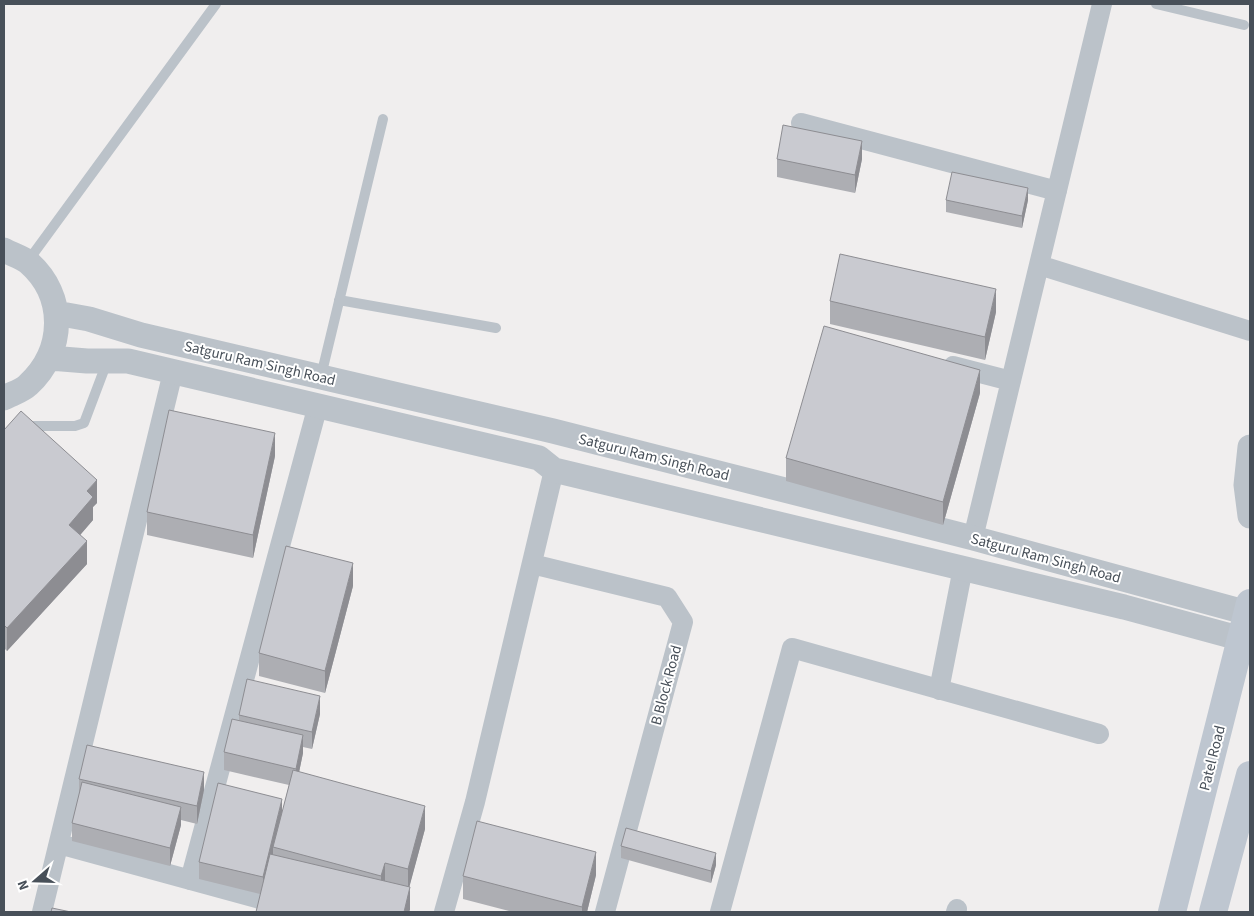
<svg xmlns="http://www.w3.org/2000/svg" width="1254" height="916" font-family="'Source Sans 3',sans-serif">
<style>
.lines{fill:none;stroke-linecap:round;stroke-linejoin:round}
.service{stroke:#bbc2c9;stroke-width:10}
.minor{stroke:#bbc2c9;stroke-width:20}
.tertiary{stroke:#bbc2c9;stroke-width:25}
.secondary{stroke:#bec6d0;stroke-width:28}
.wall{fill:#adaeb3}
.shaded-wall{fill:#8d8d92}
.building{fill:#c9cad0;stroke:#8d8d92}
.labels{text-anchor:middle;stroke-width:4;stroke-linejoin:round;paint-order:stroke}
.street-label{font-size:15px;fill:#485059;stroke:#fff}
</style>
<rect width="100%" height="100%" fill="#f0eeee"/>
<g class="lines">
<path class="service" d="M1156,4L1244,25
M28,261L216,4
M339,300L496,328
M321,376L383,119
M4,434L31,426H75L84,423L107,362"/>
<path class="minor" d="M801,123L1057,191
M1039,265L1250,331
M953,366L1011,381
M973,538L1102,4
M532,564L667,597L683,622L605,912
M939,690L963,568
M59,844L260,899
M190,880L318,405
M42,912L173,372
M444,912L475,802L554,470
M720,912L792,648L1099,734
M956,912L957,909"/>
<path class="tertiary" d="M4,250C11,254 21,257 28,262C67,296 65,351 28,385C22,391 11,394 4,398
M56,313L89,319L141,335L553,431L973,538L1248,613
M50,358L87,361H128L539,458L554,470L1124,607L1242,639
M1250,447L1246,485L1250,516"/>
<path class="secondary" d="M1172,912L1250,603
M1213,912L1250,775"/>
</g>
<path class="wall" d="M777,159H862L855,193L777,177Z
M946,200H1028L1022,228L946,212Z
M830,301L996,312L985,360L830,324Z
M980,393L943,525L786,481V458Z
M4,430L97,503L93,507V520L80,535L87,564L7,651L4,648Z
M275,456L253,558L147,535V512Z
M353,586L325,693L259,676V653Z
M320,714L312,749L303,747V753L299,772L425,829L409,887L410,910L260,894L199,879V862L282,813L289,785L224,770V752L239,720V715Z
M79,779L204,790L197,824L181,820V825L170,866L72,841V823L79,794Z
M621,846L716,865L711,883L621,858Z
M596,875L587,912H513L463,899V876Z"/>
<path class="shaded-wall" d="M862,141V159L855,193V175Z
M1028,188V200L1022,228V216Z
M996,289V312L985,360V337Z
M980,370V393L943,525V502Z
M275,433V456L253,558V535Z
M97,480V503L93,507V520L69,548V525L87,491Z
M87,541V564L7,651V628Z
M353,563V586L325,693V671Z
M320,696V714L312,749V732Z
M303,735V753L296,787V769Z
M204,772V790L197,824V806Z
M282,799V817L273,847V854L263,895V877Z
M425,806V829L408,892V869Z
M181,807V825L170,866V848Z
M596,852V875L587,912H582V907Z
M716,853V865L711,883V871Z
M385,863V886L381,899V876Z
M410,887V910L409,912H404Z"/>
<path class="building" d="M783,125L862,141L855,175L777,159Z
M952,172L1028,188L1022,216L946,200Z
M840,254L996,289L985,337L830,301Z
M824,326L980,370L943,502L786,458Z
M169,410L275,433L253,535L147,512Z
M21,411L97,480L87,491L93,497L69,525L87,541L7,628L4,625V430Z
M286,546L353,563L325,671L259,653Z
M247,679L320,696L312,732L239,715Z
M232,719L303,735L296,769L224,752Z
M87,745L204,772L197,806L79,779Z
M293,770L425,806L408,869L385,863L381,876L273,847Z
M82,782L181,807L170,848L72,823Z
M218,783L282,799L263,877L199,862Z
M477,821L596,852L582,907L463,876Z
M626,828L716,853L711,871L621,846Z
M270,854L410,887L404,912H256Z
M52,908L71,912H51Z"/>
<g class="labels">
<g class="street-label">
<text transform="translate(260 363) rotate(13)" y="5">Satguru Ram Singh Road</text>
<text transform="translate(654 457) rotate(14)" y="5">Satguru Ram Singh Road</text>
<text transform="translate(1046 558) rotate(15)" y="5">Satguru Ram Singh Road</text>
<text transform="translate(666 685) rotate(-75)" y="5">B Block Road</text>
<text transform="translate(1212 758) rotate(-76)" y="5">Patel Road</text>
</g>
</g>
<rect width="1254" height="916" fill="none" stroke="#485059" stroke-width="10"/>
<g transform="translate(35 881) rotate(250)" stroke="#ffffff" stroke-width="4" paint-order="stroke">
<path d="M0-4L9 19L0 12L-9 19Z" fill="#485059"/>
<text y="-8" font-size="14" font-weight="bold" text-anchor="middle" fill="#485059">N</text>
</g>
</svg>
